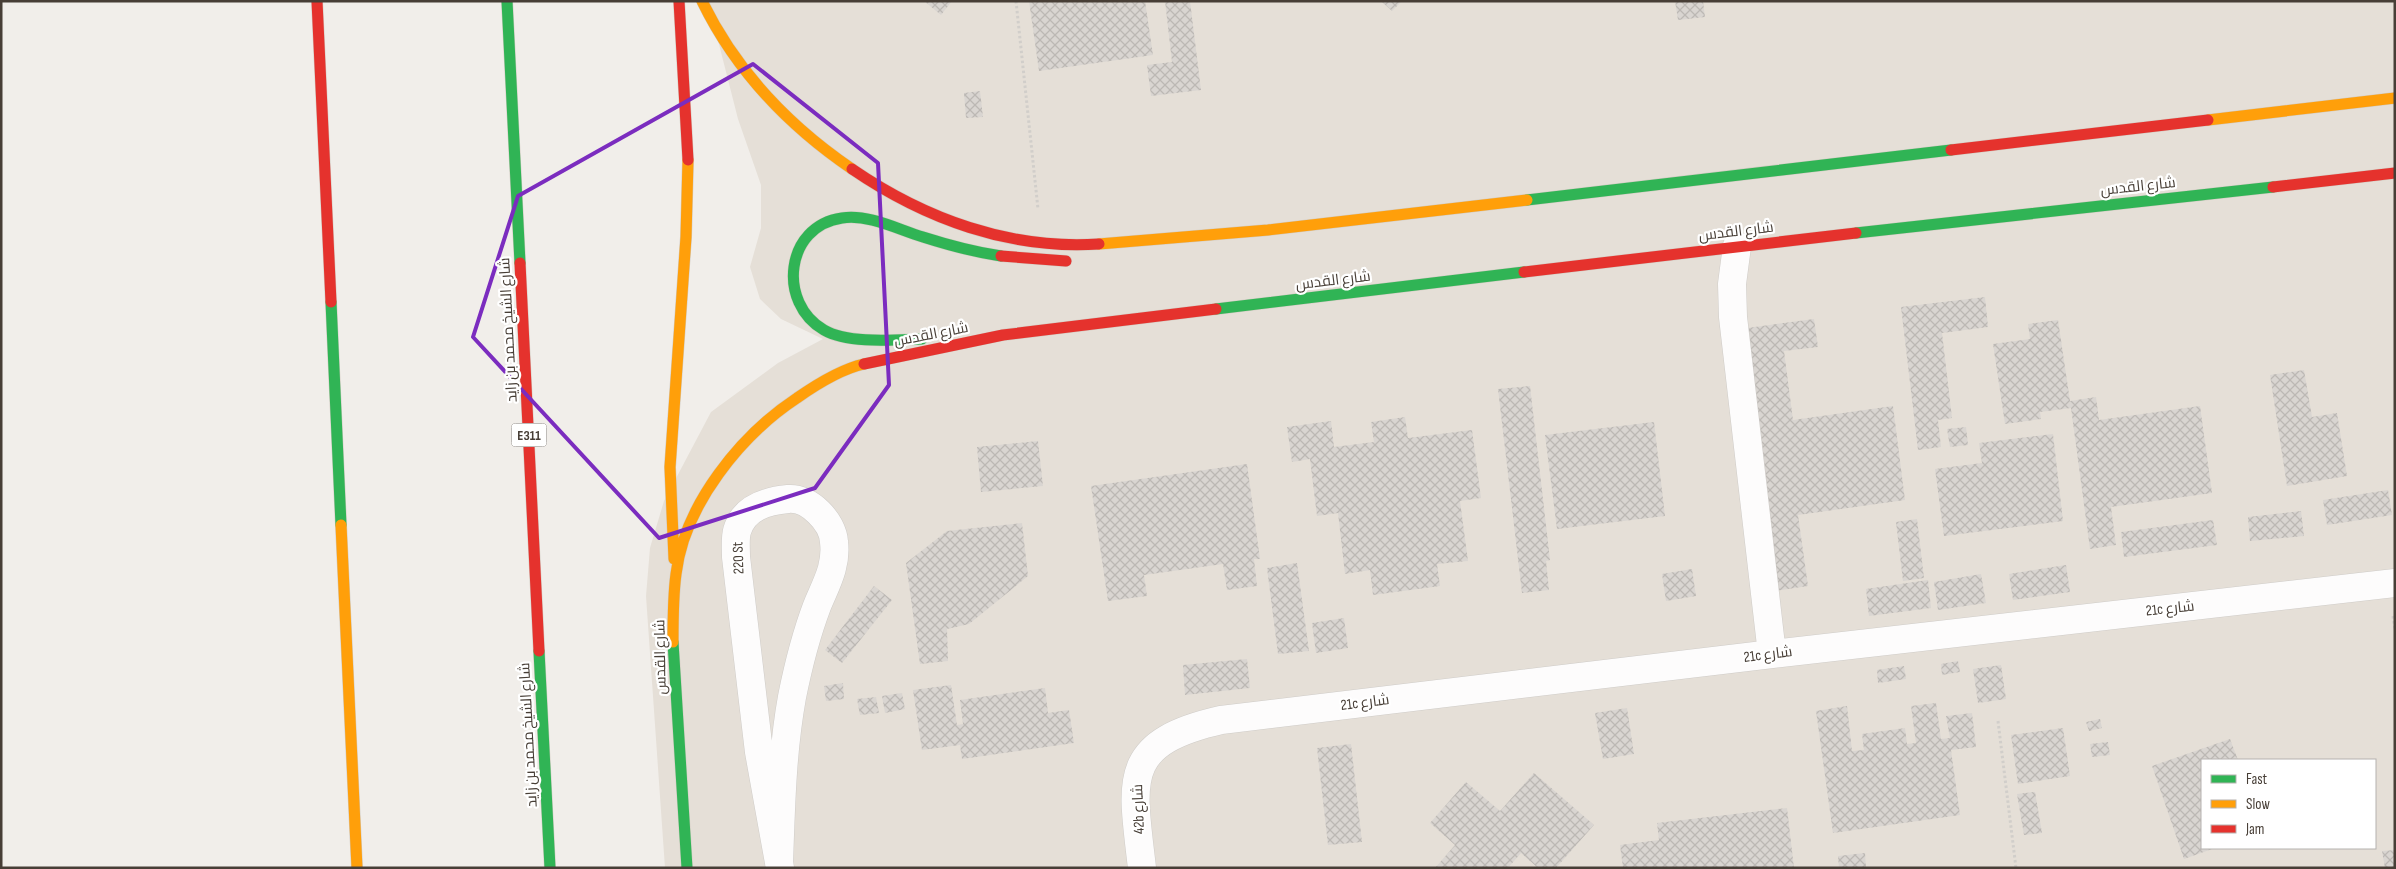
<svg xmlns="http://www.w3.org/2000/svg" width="2396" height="869" font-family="'Sofia Sans Condensed',Cairo,sans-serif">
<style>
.residential{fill:#e5dfd7;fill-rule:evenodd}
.building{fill:url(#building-cross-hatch)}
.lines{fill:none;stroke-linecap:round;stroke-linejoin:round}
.street-casing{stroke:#cfccc8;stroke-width:29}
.fast-casing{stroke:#d2cbc2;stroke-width:12}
.slow-casing{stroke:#d2cbc2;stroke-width:12}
.jam-casing{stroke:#d2cbc2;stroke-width:12}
.path{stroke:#d1ceca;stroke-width:3;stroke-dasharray:2.5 2.5;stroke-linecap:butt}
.street{stroke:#fdfcfc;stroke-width:28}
.fast{stroke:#30b455;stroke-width:11}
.slow{stroke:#ff9f0a;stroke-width:11}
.jam{stroke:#e5322d;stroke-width:11}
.marked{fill:none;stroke:#7b2cbf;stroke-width:4;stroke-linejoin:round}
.labels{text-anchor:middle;stroke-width:4.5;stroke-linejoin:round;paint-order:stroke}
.shield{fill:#fff;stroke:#7e7872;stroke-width:1}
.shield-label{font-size:14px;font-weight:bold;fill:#473e36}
.street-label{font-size:15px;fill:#473e36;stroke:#fff}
</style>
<defs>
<pattern id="building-cross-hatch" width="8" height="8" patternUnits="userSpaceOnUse" patternTransform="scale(1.25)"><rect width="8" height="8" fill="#d9d5d1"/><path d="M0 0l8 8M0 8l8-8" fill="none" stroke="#bcb8b4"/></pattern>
</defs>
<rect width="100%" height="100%" fill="#f1eeea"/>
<path class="residential" d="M708,1H2395V868H665L646,596L650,548L664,501L711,412L778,363L823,339L781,319L760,299L750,267L761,228V185L738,119ZM2202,760H2375V848H2202Z"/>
<path class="building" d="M924,1H952L941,15Z
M1029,1H1145L1153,55L1039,71Z
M1165,1H1190L1201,90L1151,96L1147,65L1172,62Z
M1381,1H1402L1392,11Z
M1675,1H1703L1705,17L1678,20Z
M980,91L983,117L966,118L964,93Z
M1985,297L1988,327L1942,333L1952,418L1938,420L1941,447L1918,450L1901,307Z
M1814,319L1818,347L1784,351L1793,420L1893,406L1905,500L1798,515L1808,586L1775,591L1740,329Z
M2058,320L2070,401L2096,397L2099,420L2200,406L2212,493L2111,507L2116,545L2090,549L2071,408L2040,412L2041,419L2005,424L1993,344L2030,339L2028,324Z
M2304,370L2312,417L2337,413L2347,476L2287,486L2270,375Z
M1530,386L1550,560L1546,561L1549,590L1522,593L1498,389Z
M1405,417L1408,438L1472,430L1481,498L1460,501L1468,561L1437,564L1440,586L1373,595L1370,570L1345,574L1338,513L1317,516L1310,459L1292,462L1287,427L1331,421L1334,447L1374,442L1371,422Z
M1654,422L1665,516L1557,529L1545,435Z
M1966,427L1968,445L1950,447L1947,429Z
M2053,434L2063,521L1944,536L1935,469L1982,463L1979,443Z
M1038,441L1043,486L981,492L977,447Z
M1247,464L1260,559H1254L1257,586L1227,590L1223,564L1144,575L1147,596L1108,601L1091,486Z
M2388,490L2392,515L2327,525L2323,500Z
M2301,511L2304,536L2250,541L2248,517Z
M1917,519L1924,578L1903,581L1896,522Z
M2213,520L2217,545L2124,557L2121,532Z
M1022,523L1028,576L969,624L947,629L948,661L920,664L906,563L947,531Z
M1297,563L1309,651L1278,654L1267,568Z
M2066,565L2070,592L2013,600L2009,574Z
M1692,569L1696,596L1666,601L1662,574Z
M1981,574L1986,603L1938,610L1934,582Z
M1928,580L1931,608L1869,616L1866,589Z
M874,586L892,600L842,663L825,650Z
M1344,618L1348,648L1316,653L1312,623Z
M1247,659L1250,688L1185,695L1183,665Z
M1958,661L1960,672L1942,675L1941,664Z
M2001,665L2006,699L1978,703L1973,669Z
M1904,666L1906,679L1878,683L1877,670Z
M843,683L844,699L826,701L824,686Z
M951,685L957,725L963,724L960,700L1045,688L1048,713L1069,710L1074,743L962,759L960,745L922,750L913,690Z
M902,693L905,709L885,713L882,696Z
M876,697L879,713L860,715L857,699Z
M1936,703L1941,739L1950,738L1946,716L1972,713L1976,747L1951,750L1960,815L1833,833L1816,711L1847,706L1852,751L1864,750L1862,734L1905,728L1907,744L1916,743L1911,706Z
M1627,708L1634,754L1603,759L1595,713Z
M2100,719L2102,728L2089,731L2086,722Z
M2063,728L2070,776L2018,784L2011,735Z
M2230,739L2238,760H2202V848H2215L2184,859L2152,766Z
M2108,742L2110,755L2092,757L2090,744Z
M1351,744L1362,842L1328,845L1317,748Z
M1534,773L1594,825L1556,868H1538L1521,853L1508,868H1435L1455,845L1430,823L1466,782L1500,811Z
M2035,792L2042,833L2024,835L2017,794Z
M1787,808L1794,868H1623L1620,845L1659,840L1657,823Z
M2395,850V868H2385L2382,851Z
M1865,853L1866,868H1839L1838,856Z"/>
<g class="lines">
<defs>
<path id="street" d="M1737,246L1732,284L1733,317L1772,654
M779,863C781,808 782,752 792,697C798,667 806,635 817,606C826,584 837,566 834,542C833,522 809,497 788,499C767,501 744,507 737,531C735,538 736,549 736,557L759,752L780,868
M1142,868C1132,780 1120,743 1221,720L1772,654L2395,583"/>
<path id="fast" d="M507,1L520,263
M1527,200L1951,150
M1856,233L2273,187
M331,302L341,525
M1216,309L1524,272
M922,339C894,340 848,344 824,330C777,303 785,226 842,218C869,214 897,229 923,237C948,245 974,252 1001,256
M673,642L687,868
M539,651L550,868"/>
<path id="slow" d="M702,1C736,71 789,126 852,169
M2208,120L2395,98
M1099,244L1268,230L1527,200
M341,525L357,868
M674,559L670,467L686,237L688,160
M673,642C673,620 673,596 676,574C684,505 741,435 797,398C817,384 841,369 864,364"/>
<path id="jam" d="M317,1L331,302
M679,1L688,160
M1951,150L2208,120
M852,169C925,219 1010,250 1099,244
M2273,187L2395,173
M1001,256L1066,261
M520,263L539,651
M1524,272L1856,233
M864,364L1003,335L1216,309"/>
</defs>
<use href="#street" class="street-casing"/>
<use href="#fast" class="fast-casing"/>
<use href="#slow" class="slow-casing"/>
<use href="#jam" class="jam-casing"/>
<path class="path" d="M1016,1L1038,209
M2393,616L2395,630
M1998,721L2016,868"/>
<use href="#street" class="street"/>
<use href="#fast" class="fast"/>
<use href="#slow" class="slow"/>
<use href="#jam" class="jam"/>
</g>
<path class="marked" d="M753,64L878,163L889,385L815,488L659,538L473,337L518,196Z"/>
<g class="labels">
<rect class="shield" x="511.5" y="423.5" width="35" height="23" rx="4"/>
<g class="shield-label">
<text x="529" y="440">E311</text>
</g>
<g class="street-label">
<text transform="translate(2138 186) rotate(-6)" y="5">شارع القدس</text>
<text transform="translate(1736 231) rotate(-7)" y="5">شارع القدس</text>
<text transform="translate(1333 280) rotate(-7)" y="5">شارع القدس</text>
<text transform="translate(508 330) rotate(-93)" y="5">شارع الشيخ محمد بن زايد</text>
<text transform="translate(931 334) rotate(-11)" y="5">شارع القدس</text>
<text transform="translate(738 558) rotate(-92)" y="5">220 St</text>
<text transform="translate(2170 608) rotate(-6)" y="5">21c شارع</text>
<text transform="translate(1768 654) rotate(-7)" y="5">21c شارع</text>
<text transform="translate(660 657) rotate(-91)" y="5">شارع القدس</text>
<text transform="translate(1365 702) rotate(-7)" y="5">21c شارع</text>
<text transform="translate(528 735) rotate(-93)" y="5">شارع الشيخ محمد بن زايد</text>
<text transform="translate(1138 809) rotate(-92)" y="5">42b شارع</text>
</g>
</g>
<rect width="2396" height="869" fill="none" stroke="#473e36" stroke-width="5"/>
<rect x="2201" y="759" width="175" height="90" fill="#ffffff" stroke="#b5b2af"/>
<rect x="2211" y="775" width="25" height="8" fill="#30b455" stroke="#b5b2af"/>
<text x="2246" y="784" font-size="15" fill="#473e36">Fast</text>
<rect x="2211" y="800" width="25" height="8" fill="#ff9f0a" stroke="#b5b2af"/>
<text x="2246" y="809" font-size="15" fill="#473e36">Slow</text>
<rect x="2211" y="825" width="25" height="8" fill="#e5322d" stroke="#b5b2af"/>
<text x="2246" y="834" font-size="15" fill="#473e36">Jam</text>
</svg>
